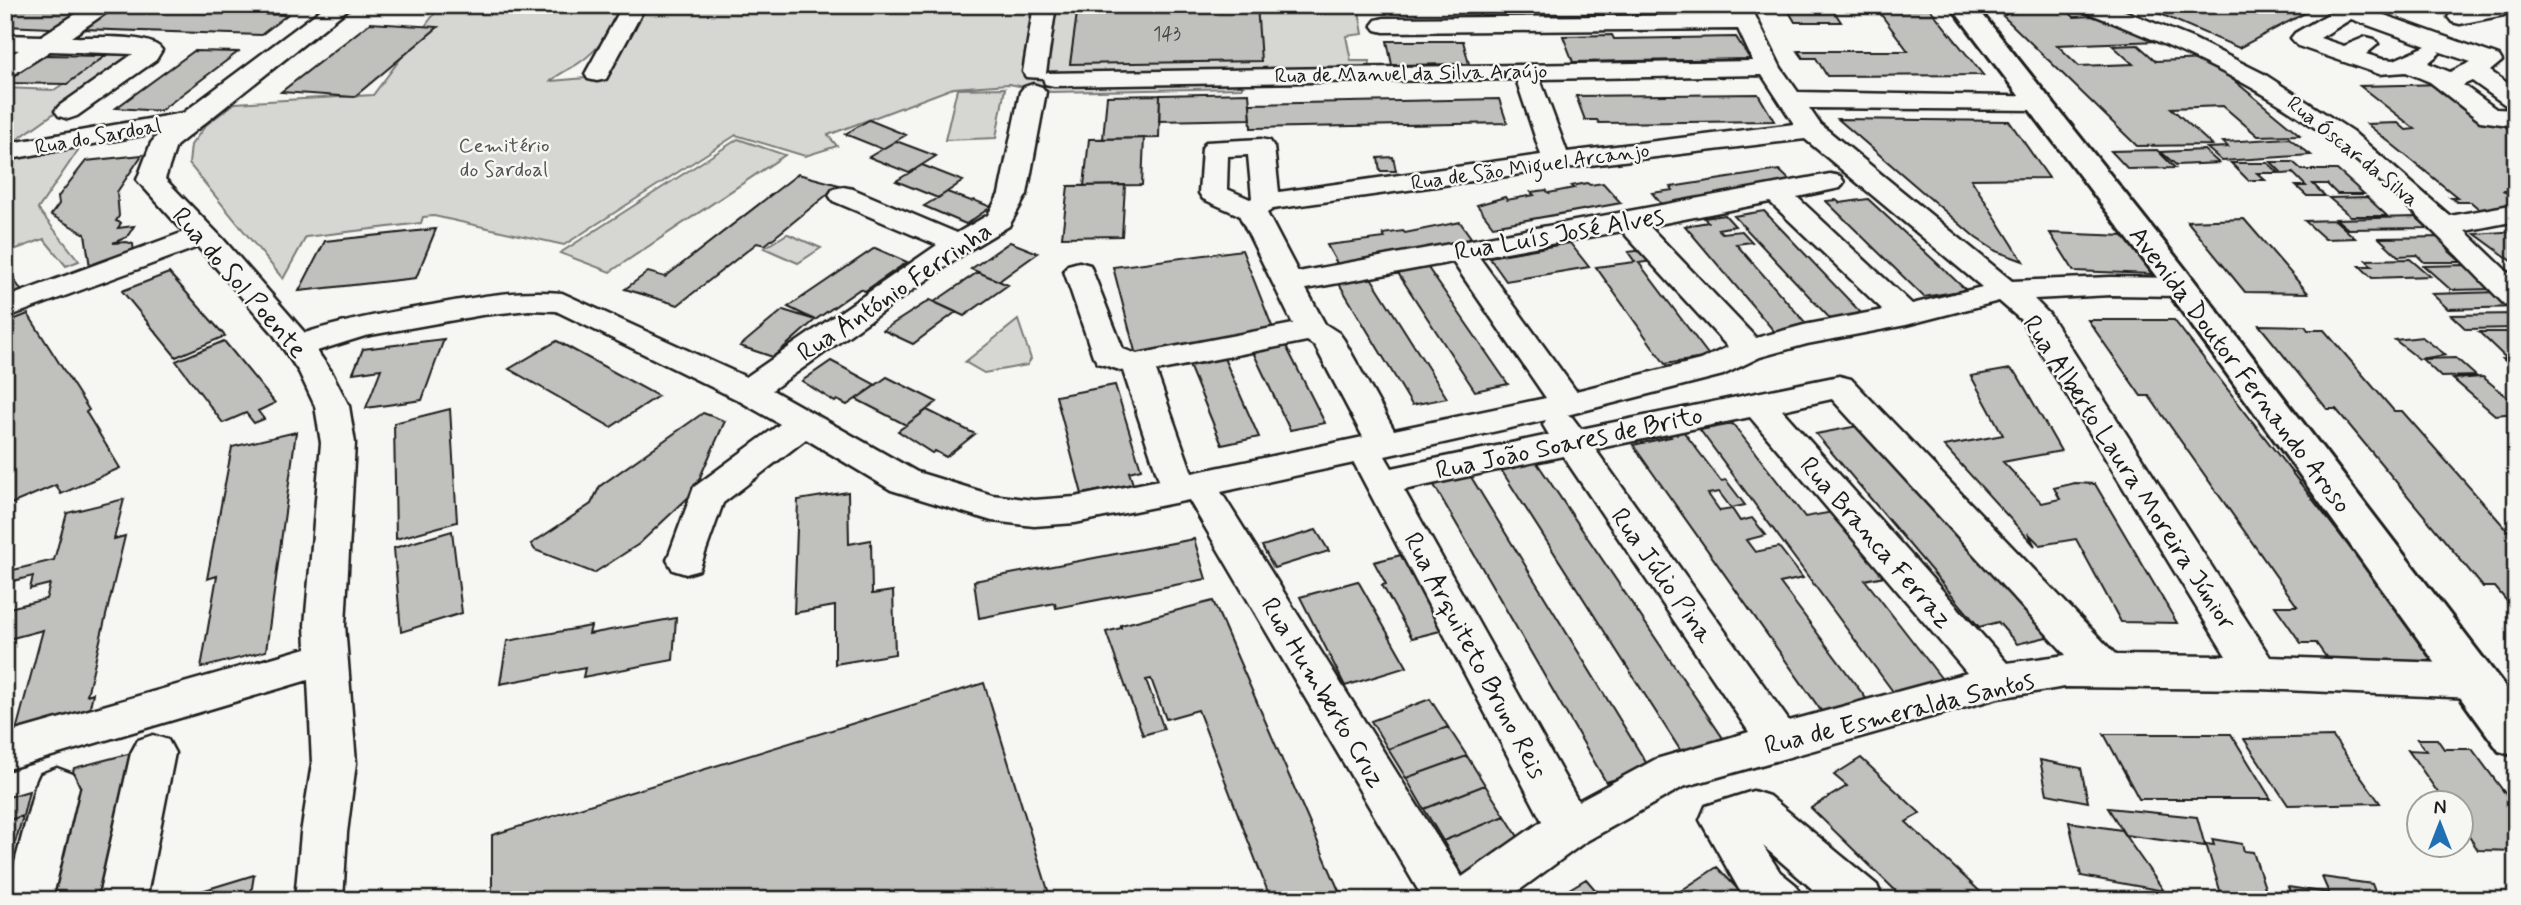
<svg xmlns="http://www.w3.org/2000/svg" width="2521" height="905" font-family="Mynerve,sans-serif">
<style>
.green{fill:#d6d6d2;stroke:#797977;stroke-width:2}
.building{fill:#c0c0bd;stroke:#1c1c1c;stroke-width:2}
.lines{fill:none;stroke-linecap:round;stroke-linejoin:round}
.minor-casing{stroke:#1c1c1c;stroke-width:5}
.major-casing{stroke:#1c1c1c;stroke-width:6}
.minor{fill:#f6f6f2;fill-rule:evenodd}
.major{fill:#f6f6f2;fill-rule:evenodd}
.labels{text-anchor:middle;stroke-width:5;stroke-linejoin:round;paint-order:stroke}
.far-number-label{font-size:19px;fill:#454544}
.far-street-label{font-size:21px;fill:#1c1c1c;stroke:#f6f6f2}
.far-park-label{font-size:21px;fill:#545453;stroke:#f6f6f2}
.street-label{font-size:26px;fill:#1c1c1c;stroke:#f6f6f2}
</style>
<rect width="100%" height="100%" fill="#f6f6f2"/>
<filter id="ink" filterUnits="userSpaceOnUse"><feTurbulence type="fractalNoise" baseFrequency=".0143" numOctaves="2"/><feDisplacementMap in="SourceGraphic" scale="14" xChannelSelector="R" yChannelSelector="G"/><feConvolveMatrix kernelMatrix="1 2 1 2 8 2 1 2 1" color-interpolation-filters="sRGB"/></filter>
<g filter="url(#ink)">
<path class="green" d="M441,5H625C613,28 601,48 579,63C570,69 558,74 551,81L609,76L646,5H1341L1359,11L1363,34L1346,36L1351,61H1370L1369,69L1242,71V88L1051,92L1009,84L953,88L828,135L837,146L805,156L736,135L564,245L434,216L423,217L421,223L306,237L283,279L189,164L191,145L206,125L235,103L373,95Z
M109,54L131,55L132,58L12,143L5,145V88L54,90Z
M1005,88L996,138L945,140L957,89Z
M738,139L785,155L610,272L560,253Z
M81,146L38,209L79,261L66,266L44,239L5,253V160Z
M787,234H788L821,248L798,263L764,248Z
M1018,320L1031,359L1027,365L984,373L965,362Z"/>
<path class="building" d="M5,5H33L86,7L51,28L5,26Z
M1257,5L1261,61L1070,64L1078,6Z
M1785,5H1830L1841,22H1795Z
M1874,5H1927L1983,75L1827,76L1816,58H1803L1798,51H1908Z
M1997,5H2061L2074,17L2092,16L2160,41L2057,45L2079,66L2133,64L2113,46L2138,45L2156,61L2208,59L2300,135L2258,136L2223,106L2171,108L2212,145L2137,146L2003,16L2007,14Z
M2148,5H2320L2239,48L2144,7Z
M115,8L287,15L261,35L83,29Z
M370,23L438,27L354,97L281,92Z
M1612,35L1614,39L1736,37L1750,59L1573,62L1563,36Z
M1387,41H1463L1469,64L1392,65Z
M194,51L238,52L160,111L116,108Z
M43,55L105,56L67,84L5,83Z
M2446,84L2516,134V190L2504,191L2516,200V208L2479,209L2471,202H2457L2450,197H2457L2367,124L2398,123L2406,130L2415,129L2360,86Z
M1249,93L1251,119L1159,121L1160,95Z
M1758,94L1774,121L1599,123L1597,120H1585L1576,96Z
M1160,95L1159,138L1103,139L1107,96Z
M1499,99L1507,123L1251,128L1250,104Z
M1838,119L2009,121L2049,178L1971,179L2023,261L1996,251L1976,238Z
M869,120L906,135L882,149L845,134Z
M1144,138L1142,185L1084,186L1089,139Z
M2289,138L2311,155L2222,161L2207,148L2228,147L2223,142Z
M896,141L936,156L909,173L869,157Z
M2157,150L2175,168L2128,169L2111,151Z
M2204,150L2219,163L2176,165L2161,152Z
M142,155L117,192L119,216L116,221L121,223L118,228L134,226L127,237L113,243L127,242L133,244L134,254L90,267L85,234L51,215L59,204L58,197L86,161Z
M1393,157L1396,171H1380L1378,158Z
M2271,162H2293L2302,170H2337L2364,194H2337L2327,184H2313L2325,196H2307L2296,186H2306L2293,173L2283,174Z
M2231,163H2268L2279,173H2257L2265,180H2248Z
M922,165L963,181L938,198L896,181Z
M1779,170L1800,190L1667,211L1652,193L1673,190L1671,187Z
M798,174L839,185L765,245L757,243L678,305L625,289L648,272L665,277Z
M1587,183L1590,185L1603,183L1621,203L1493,226L1477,205L1505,197L1507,200L1534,195L1531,192L1546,190L1549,193L1574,188L1571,186Z
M1125,185L1122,236L1062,237L1068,186Z
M947,192L971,201L974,200L991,207L966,224L924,206Z
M2367,197L2387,216H2350L2329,198Z
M1868,199L1966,290L1924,297L1826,201L1836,200L1840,203Z
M1764,211L1866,318L1835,324L1734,216Z
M1725,215L1735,226L1718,229L1722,233L1742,231L1752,242L1736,244L1812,330L1778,336L1685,226L1708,222L1704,218Z
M2416,217L2428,228L2348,229L2336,219Z
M2244,219L2308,293L2245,292L2187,221Z
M2335,220L2355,238L2325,239L2305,221Z
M1460,222L1477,246L1340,269L1327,245L1385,238L1383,234L1403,231L1405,233Z
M436,229L416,278L299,291L325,241Z
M2516,231V264L2475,234Z
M2050,233L2125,236L2152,274L2074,271Z
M2446,237L2463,251L2450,252L2461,262H2424L2417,255L2398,256L2379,238Z
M1010,242L1038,253L999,281L971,269Z
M1570,243L1589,267L1506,281L1489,257Z
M875,248L907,262L865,291L860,289L815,320L788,307Z
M1242,250L1277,339L1137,359L1113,267Z
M1644,250L1652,261L1639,263L1710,357L1665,364L1596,267L1635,262L1628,252Z
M2410,259L2430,276L2372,278L2360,266H2372L2366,260Z
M1426,265L1508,384L1475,391L1396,270Z
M2465,265L2493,289L2451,290L2424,266Z
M5,267L24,294L5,301Z
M978,272L1008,285L964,316L934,302Z
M169,273L225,336L176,357L122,291Z
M1370,276L1447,398L1412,405L1338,282Z
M2501,292L2516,307L2448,309L2432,294Z
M930,300L956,312L913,344L883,330Z
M783,310L815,320L773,357L740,346Z
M28,314L89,410L86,412L120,468L61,494L56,485L11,504L5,493V323Z
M2516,314V328L2466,329L2451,315Z
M2088,320H2174L2440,664L2329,661L2316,643H2301L2275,606H2297L2149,396H2141Z
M2259,325L2305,326L2308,330H2324L2394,411H2402L2516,540V612L2495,587H2483L2336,409H2327Z
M2479,332H2516V367H2512L2503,359H2507Z
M2422,337L2446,355L2419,359L2395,340Z
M444,339L422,400L366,408L381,369L353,373L363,349Z
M224,341L275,403L258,411L264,419L254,423L246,413L223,423L176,361Z
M557,341L658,396L611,427L509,369Z
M1285,344L1325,423L1290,430L1252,350Z
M1223,356L1259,437L1222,445L1188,363Z
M2456,358L2476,376L2441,377L2422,359Z
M831,361L876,385L847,405L837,400L835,402L802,381Z
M2010,369L2018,376L2061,451L2003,462L2042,503L2060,499L2054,488L2075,483L2095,484L2177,623L2121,622L2076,539L2040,545L2028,533L2035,546L1944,446L2003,435L1971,376Z
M887,377L937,402L906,425L856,399Z
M2483,377L2507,397L2516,396V413L2495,415L2453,379Z
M1115,385L1141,469L1129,472L1133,484L1082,494L1056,396Z
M450,409L457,522L396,539L394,423Z
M927,410L975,434L946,457L935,451L932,453L898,431Z
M703,413L725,421L693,493L639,544L594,573L535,550L531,544L591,504L600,486Z
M1733,424L1805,517L1833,512L1884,576L1865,580L1962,705L1911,716L1700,430Z
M1863,425L2051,636L2017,644L1998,622L1979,627L1816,434Z
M1683,431L1721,481L1726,480L1745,505L1731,508L1719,492L1708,494L1720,511L1732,509L1740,521L1752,518L1766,535L1746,540L1755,552L1779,547L1803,578L1780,583L1885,724L1839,736L1633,445L1671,437L1668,434Z
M296,432L266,651L201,668L217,576L207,579L232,447Z
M1533,457L1729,747L1686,759L1498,465Z
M1468,472L1650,769L1606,782L1431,480Z
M848,492L849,544L871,540L872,594L893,591L895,654L835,664V606L794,613L798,500Z
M124,499L114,539L125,536L87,695L93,693L87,721L13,742L43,630L5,640V609L46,599L50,584L30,589L33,576L5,583V572L54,560L67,513Z
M1316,530L1329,551L1274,568L1262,546Z
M452,531L462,613L401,632L394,548Z
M1194,539L1206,579L1056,608L1055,603L979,618L974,581Z
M1401,555L1444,630L1412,638L1382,585L1386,584L1374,562Z
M1358,581L1407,667L1345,686L1300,597Z
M1213,601L1343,900H1271L1198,710L1166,719L1151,679L1146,680L1164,729L1143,735L1106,632L1121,628V625Z
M676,618L673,660L583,677L585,668L500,684L507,641L591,626L589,634Z
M984,683L1051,900H492V835Z
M1430,699L1448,727L1388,749L1371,721Z
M1448,727L1467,756L1406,778L1388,749Z
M2104,734H2231L2271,799H2139Z
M2333,737L2380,803L2288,805L2244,739Z
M2417,739H2437L2444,749H2472L2516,808V851L2478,850L2462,826V804H2446L2408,750L2426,751Z
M132,753L99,895L84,900H40L74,768Z
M1467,756L1485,785L1424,809L1406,778Z
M1861,758L1920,813L1906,822L1989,900H1905L1811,808L1847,786L1834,775Z
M2040,760L2081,768L2088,802L2047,794Z
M1485,785L1505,816L1443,841L1424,809Z
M29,791L23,816L5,821V798Z
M2108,808L2197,817L2205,846L2125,835Z
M23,816L15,843L5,846V821Z
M1505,816L1527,851L1469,885L1443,841Z
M2069,822L2121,830L2164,891L2081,876Z
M2212,839L2242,844L2244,851L2253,852L2269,900H2223L2206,844L2214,845Z
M15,843L8,869L5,870V846Z
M1717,867L1748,900H1667Z
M254,875L250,900H172Z
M2322,877L2372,884L2376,894L2414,900H2293L2288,887L2329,893Z
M1586,879L1604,900H1551Z"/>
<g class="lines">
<defs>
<path id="minor" d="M90,5H117L71,37C92,38 151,33 162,50L156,60L77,116L68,119L59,116L55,111L59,106L133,54L50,51L14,74L5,76V58L19,50L5,49V35L41,36Z
M327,5H353L176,146L165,179L223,239L305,333C346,320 389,312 432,305C476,297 518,289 562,293L746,377L937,245L833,201L829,195L833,189L843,187L853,189L957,233L988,215L999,194L1020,92L1024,87L1033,84L1042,87L1046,92L1027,194L1009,226L969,250L772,390L917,472L992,495L1034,500L1075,497L1159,480L1123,371L1098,363L1093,356L1064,271L1068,265L1079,262L1090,265L1123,349L1137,354L1293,324L1239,215L1203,199L1199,193L1202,148L1206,142L1261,139L1270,141L1274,147L1279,192L1541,155L1516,79L1054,86L1045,84L1043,78L1026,77L1023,72L1034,5H1056L1046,73L1753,61L1738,29L1384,32L1376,30L1372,25L1376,20L1384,18L1731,15L1727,5H1750L1781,68L1798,92L2049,97L2053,102L2049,107L2040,110L1809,108L1820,124L2012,281L2111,277L2180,278L2191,281L2195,287L2191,293L2180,296L2111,295L2034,299L2049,314L2270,657L2475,664L2490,669L2496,681L2490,693L2475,698L2258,689L2065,687L1998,698L1683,787L1585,842L1506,900H1424L1189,500L1075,523L1034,526L992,521L891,490L806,439L723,503L699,570L686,574L673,570L667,560L694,487L780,424L736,399L556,311L529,310L482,315L365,336L317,351L331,371L349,406L355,443L345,625L356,763L347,833L343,900H295L301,833L312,763L308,680L5,770V734L306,648L305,625L321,443L315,406L299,372L272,332L198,247L5,318V298L184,232L137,180L151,143L160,132L5,160V144L183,113ZM1762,75L1794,124L1567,152L1540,79ZM1805,139L1982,287L1912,304L1797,197L1840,188L1844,182L1840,176L1830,174L1298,272L1267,213L1273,209L1557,169ZM1248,155L1252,198L1250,199L1227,189L1228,156ZM1770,202L1883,310L1804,325L1756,338L1649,226ZM1622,231L1728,347L1700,360L1576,391L1479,257ZM1453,262L1546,398L1394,430L1344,340L1339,333L1325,324L1306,289ZM1999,301L2021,320L2226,656L2116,655L1851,379L1839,376L1581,429L1572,417L1567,415L1723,375L1760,357L1807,344L1906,325ZM1307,341L1315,346L1363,437L1192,473L1156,371ZM1832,399L2066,655L2007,663L1782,410ZM1750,417L1967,673L1789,721L1595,449ZM1546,420L1543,425L1549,435L1392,468L1385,456ZM1563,456L1749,732L1656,759L1578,801L1404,490ZM1354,463L1542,821L1462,877L1221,492Z
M623,5H646L606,79L597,81L588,79L585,74Z
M2078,5H2110L2194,39L2264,74L2352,131L2450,216L2516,204V221L2465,231L2516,280V307L2505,305C2441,239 2377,170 2301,118C2233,72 2157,40 2081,10Z
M2344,5L2362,7L2499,56L2502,61L2490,71L2516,89V109L2507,106L2472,81L2463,85L2496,109L2516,110V126L2480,121L2430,82L2406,72L2379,74L2298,46L2291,38L2295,33ZM2351,19L2426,46L2394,60L2382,59L2366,54L2378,44L2374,39L2366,37L2344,46L2320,38ZM2438,51L2471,62L2450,72L2428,63L2440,53Z
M2482,5H2505L2507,10L2504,15L2460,24L2452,22L2448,17L2452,12Z
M153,735L168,740L175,753L146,900H98L131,753L138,740Z
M57,768L73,774L79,787L52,900H5L35,787L41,774Z
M1753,791L1769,796L1877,885L1883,900H1825L1763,846L1780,872L1796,885L1802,900H1745L1700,820L1706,806Z"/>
<path id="major" d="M1950,5H1975L2186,270L2516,701V756L2499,751L2162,284Z"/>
</defs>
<use href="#minor" class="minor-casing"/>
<use href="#major" class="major-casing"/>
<use href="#minor" class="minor"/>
<use href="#major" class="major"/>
</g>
</g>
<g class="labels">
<g class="far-number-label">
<text x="1167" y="40">143</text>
</g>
<g class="far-street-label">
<text transform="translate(1411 73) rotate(-1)" y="7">Rua de Manuel da Silva Araújo</text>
<text transform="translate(98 136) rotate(-10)" y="7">Rua do Sardoal</text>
<text transform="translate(2353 151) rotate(39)" y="7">Rua Óscar da Silva</text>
<text transform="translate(1530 166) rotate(-8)" y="7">Rua de São Miguel Arcanjo</text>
</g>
<g class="far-park-label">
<text x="504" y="152">Cemitério<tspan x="504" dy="24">do Sardoal</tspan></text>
</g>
<g class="street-label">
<text transform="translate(1559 233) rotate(-10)" y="9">Rua Luís José Alves</text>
<text transform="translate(240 282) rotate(49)" y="9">Rua do Sol Poente</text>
<text transform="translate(894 291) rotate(-34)" y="9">Rua António Ferrinha</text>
<text transform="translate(2241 369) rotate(53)" y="9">Avenida Doutor Fernando Aroso</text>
<text transform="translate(1569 442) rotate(-12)" y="9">Rua João Soares de Brito</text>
<text transform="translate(2130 472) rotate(57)" y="9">Rua Alberto Laura Moreira Júnior</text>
<text transform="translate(1877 542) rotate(49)" y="9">Rua Branca Ferraz</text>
<text transform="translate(1663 575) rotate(55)" y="9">Rua Júlio Pina</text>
<text transform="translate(1476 655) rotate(62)" y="9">Rua Arquiteto Bruno Reis</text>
<text transform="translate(1324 692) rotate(59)" y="9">Rua Humberto Cruz</text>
<text transform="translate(1899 712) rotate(-14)" y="9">Rua de Esmeralda Santos</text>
</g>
</g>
<rect width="2521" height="905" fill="none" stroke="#f6f6f2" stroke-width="28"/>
<rect x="14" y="14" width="2493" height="877" fill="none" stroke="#1c1c1c" stroke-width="2.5" filter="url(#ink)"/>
<g transform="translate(2440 824)"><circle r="33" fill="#f6f6f2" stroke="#9f9f9c" stroke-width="2"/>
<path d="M0-5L12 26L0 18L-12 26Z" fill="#1f6fb2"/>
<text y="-10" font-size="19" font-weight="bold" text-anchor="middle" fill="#1c1c1c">N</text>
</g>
</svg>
